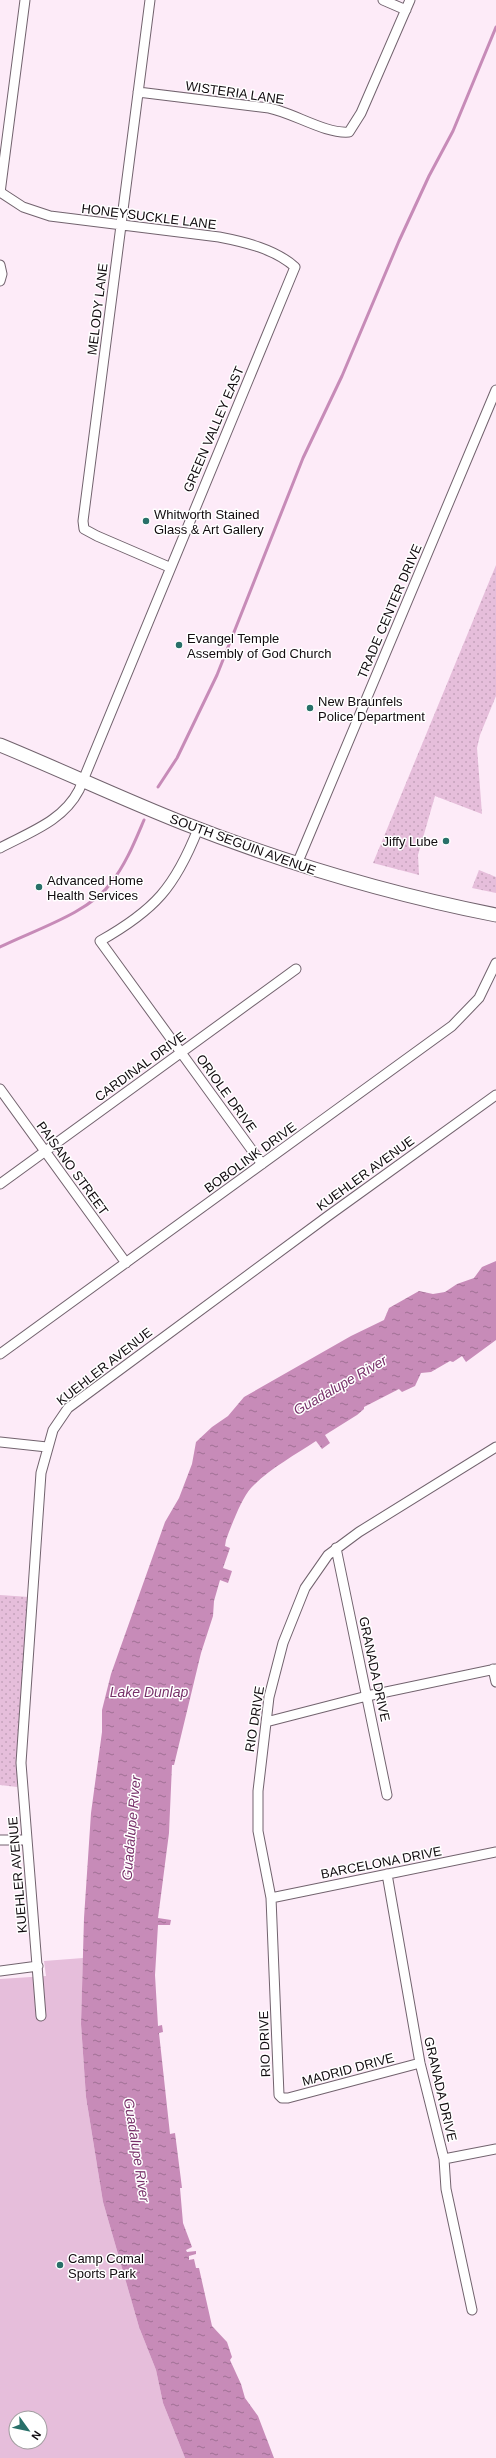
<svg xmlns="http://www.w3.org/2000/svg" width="496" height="2458" font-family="Helvetica,sans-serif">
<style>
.grass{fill:url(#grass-dots)}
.garden{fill:#e6bedb;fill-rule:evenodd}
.water{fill:url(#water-ripples)}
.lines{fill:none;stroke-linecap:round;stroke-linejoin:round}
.stream{stroke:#c78bb8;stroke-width:3}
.street-casing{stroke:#72636e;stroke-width:11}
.secondary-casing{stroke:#72636e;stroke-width:15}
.street{stroke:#fff;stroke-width:9}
.secondary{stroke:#fff;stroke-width:13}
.poi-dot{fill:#287069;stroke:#fff;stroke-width:1.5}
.labels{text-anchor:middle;stroke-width:3;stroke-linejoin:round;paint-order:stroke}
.street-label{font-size:13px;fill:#110b0f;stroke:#fff}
.poi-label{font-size:13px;fill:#110b0f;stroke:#fff;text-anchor:start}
.water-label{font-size:14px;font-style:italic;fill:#78316a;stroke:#fff}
</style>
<defs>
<pattern id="grass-dots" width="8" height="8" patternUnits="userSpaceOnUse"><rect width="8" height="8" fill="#e6bedb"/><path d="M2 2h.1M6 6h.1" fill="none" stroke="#c4a2bb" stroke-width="1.8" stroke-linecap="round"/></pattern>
<pattern id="water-ripples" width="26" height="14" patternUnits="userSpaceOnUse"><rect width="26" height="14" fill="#c78bb8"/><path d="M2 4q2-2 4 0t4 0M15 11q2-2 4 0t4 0" fill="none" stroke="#a07094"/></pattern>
</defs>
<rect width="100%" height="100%" fill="#fdebf8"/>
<path class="grass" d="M496,565V696L480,735L477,748L482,814L435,796L418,855L419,875L373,863Z
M479,870L496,877V893L472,888Z
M0,1595L29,1597L17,1751V1787L0,1785Z"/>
<path class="garden" d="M83,1958L81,2024L86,2097L103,2202L139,2327L156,2370L163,2403L185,2458H0V1979L46,1976L44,1961ZM16,2418H40V2442H16Z"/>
<path class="water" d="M496,1261V1340L466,1362L462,1356L453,1362L450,1361L431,1372L421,1373L415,1386L402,1392L399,1389L364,1407V1409L357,1415L325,1435L330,1443L322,1449L316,1441C295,1455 269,1469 251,1488C242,1497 230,1529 226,1540L225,1546L230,1548L223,1568L232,1571L228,1583L220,1580L214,1601L213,1616L201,1653L174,1765H172L169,1833L158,1918L171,1920L170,1925H158L155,1975L158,2026L162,2025L163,2032L159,2033L170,2134L175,2133L182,2188H180L183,2223L192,2247L186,2250L187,2252L196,2251V2254L189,2256V2260L194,2259L196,2268H199L212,2326L227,2342L232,2357L230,2360L241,2384L245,2398L258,2416L274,2458H185L163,2403L156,2370L139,2327L103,2202L86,2097L81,2024L84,1918L91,1813L102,1732V1710L111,1674L165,1522L179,1498L192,1464L196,1442L212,1427L228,1416L244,1397L351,1336L384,1320L389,1308L419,1291L433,1294L445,1292L457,1284L474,1278L482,1267Z"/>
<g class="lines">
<path class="stream" d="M158,787L177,758L217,675L303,458L342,376L399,241L429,176L453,131L496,27
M0,947C34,930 89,913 111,883C126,864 135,841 144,820"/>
<defs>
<path id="street" d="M150,0L83,521L84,529L97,536L169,567
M383,0L406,10
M138,92L269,108C294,113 325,134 349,132L361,113L410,0
M0,192L23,207L50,216L219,237C245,242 275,249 295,267L79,790C63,821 30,832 0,848
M0,193L25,0
M0,265L2,274L0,281
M198,829C175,887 155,910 100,941L262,1164
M297,864L496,390
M0,1089L126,1263
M0,1184L296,969
M0,1354L452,1026L479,998L496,963
M0,1442L47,1447
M336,1548L387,1795
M493,1669L496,1682
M266,1722L367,1696L496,1669
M0,1840H26
M387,1874L420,2063L444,2159L446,2189L472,2310
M271,1898L496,1852
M0,1971L38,1966
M41,2016L21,1763L41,1473L53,1430L68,1408L328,1216L496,1095
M420,2063L288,2098H282L279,2095L271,1898L258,1831V1791L269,1697L283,1643L305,1588L328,1555L359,1532L496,1447
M444,2159L496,2149"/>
<path id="secondary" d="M0,745C61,770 122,799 183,823C285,863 389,894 496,915"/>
</defs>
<use href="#street" class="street-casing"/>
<use href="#secondary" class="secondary-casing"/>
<use href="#street" class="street"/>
<use href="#secondary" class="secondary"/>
</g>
<g class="poi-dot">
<circle cx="146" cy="521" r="4"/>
<circle cx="179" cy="645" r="4"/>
<circle cx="310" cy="708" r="4"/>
<circle cx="446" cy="841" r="4"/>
<circle cx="39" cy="887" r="4"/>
<circle cx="60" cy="2265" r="4"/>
</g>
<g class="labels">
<g class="street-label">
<text transform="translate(235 92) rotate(8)" y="5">WISTERIA LANE</text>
<text transform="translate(149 216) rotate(7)" y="5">HONEYSUCKLE LANE</text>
<text transform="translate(97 309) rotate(-83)" y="5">MELODY LANE</text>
<text transform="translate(213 429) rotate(-67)" y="5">GREEN VALLEY EAST</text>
<text transform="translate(389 611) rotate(-67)" y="5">TRADE CENTER DRIVE</text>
<text transform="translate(243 844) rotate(20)" y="5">SOUTH SEGUIN AVENUE</text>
<text transform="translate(140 1066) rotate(-36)" y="5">CARDINAL DRIVE</text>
<text transform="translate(227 1093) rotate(54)" y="5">ORIOLE DRIVE</text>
<text transform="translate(250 1157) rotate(-36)" y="5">BOBOLINK DRIVE</text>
<text transform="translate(73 1168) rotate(54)" y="5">PAISANO STREET</text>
<text transform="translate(365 1173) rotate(-36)" y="5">KUEHLER AVENUE</text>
<text transform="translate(104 1366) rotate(-38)" y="5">KUEHLER AVENUE</text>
<text transform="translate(375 1669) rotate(78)" y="5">GRANADA DRIVE</text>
<text transform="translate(254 1719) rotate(-81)" y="5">RIO DRIVE</text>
<text transform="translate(381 1862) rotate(-11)" y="5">BARCELONA DRIVE</text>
<text transform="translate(17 1875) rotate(-95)" y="5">KUEHLER AVENUE</text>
<text transform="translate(264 2044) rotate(-92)" y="5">RIO DRIVE</text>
<text transform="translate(348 2069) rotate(-15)" y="5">MADRID DRIVE</text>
<text transform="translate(441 2089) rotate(77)" y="5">GRANADA DRIVE</text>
</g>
<g class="poi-label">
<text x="154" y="519">Whitworth Stained<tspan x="154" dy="15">Glass &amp; Art Gallery</tspan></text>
<text x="187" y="643">Evangel Temple<tspan x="187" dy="15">Assembly of God Church</tspan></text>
<text x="318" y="706">New Braunfels<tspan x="318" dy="15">Police Department</tspan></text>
<text x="438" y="846" text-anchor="end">Jiffy Lube</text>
<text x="47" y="885">Advanced Home<tspan x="47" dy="15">Health Services</tspan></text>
<text x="68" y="2263">Camp Comal<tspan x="68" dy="15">Sports Park</tspan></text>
</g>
<g class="water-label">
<text transform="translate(340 1385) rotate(-30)" y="5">Guadalupe River</text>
<text x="149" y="1697">Lake Dunlap</text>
<text transform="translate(131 1828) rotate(-85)" y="5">Guadalupe River</text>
<text transform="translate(137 2150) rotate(81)" y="5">Guadalupe River</text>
</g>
</g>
<g transform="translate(28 2430) rotate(123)"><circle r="19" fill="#ffffff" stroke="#a09d9f"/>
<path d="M0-3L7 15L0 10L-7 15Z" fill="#287069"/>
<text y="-6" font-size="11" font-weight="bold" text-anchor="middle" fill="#110b0f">N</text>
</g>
</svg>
